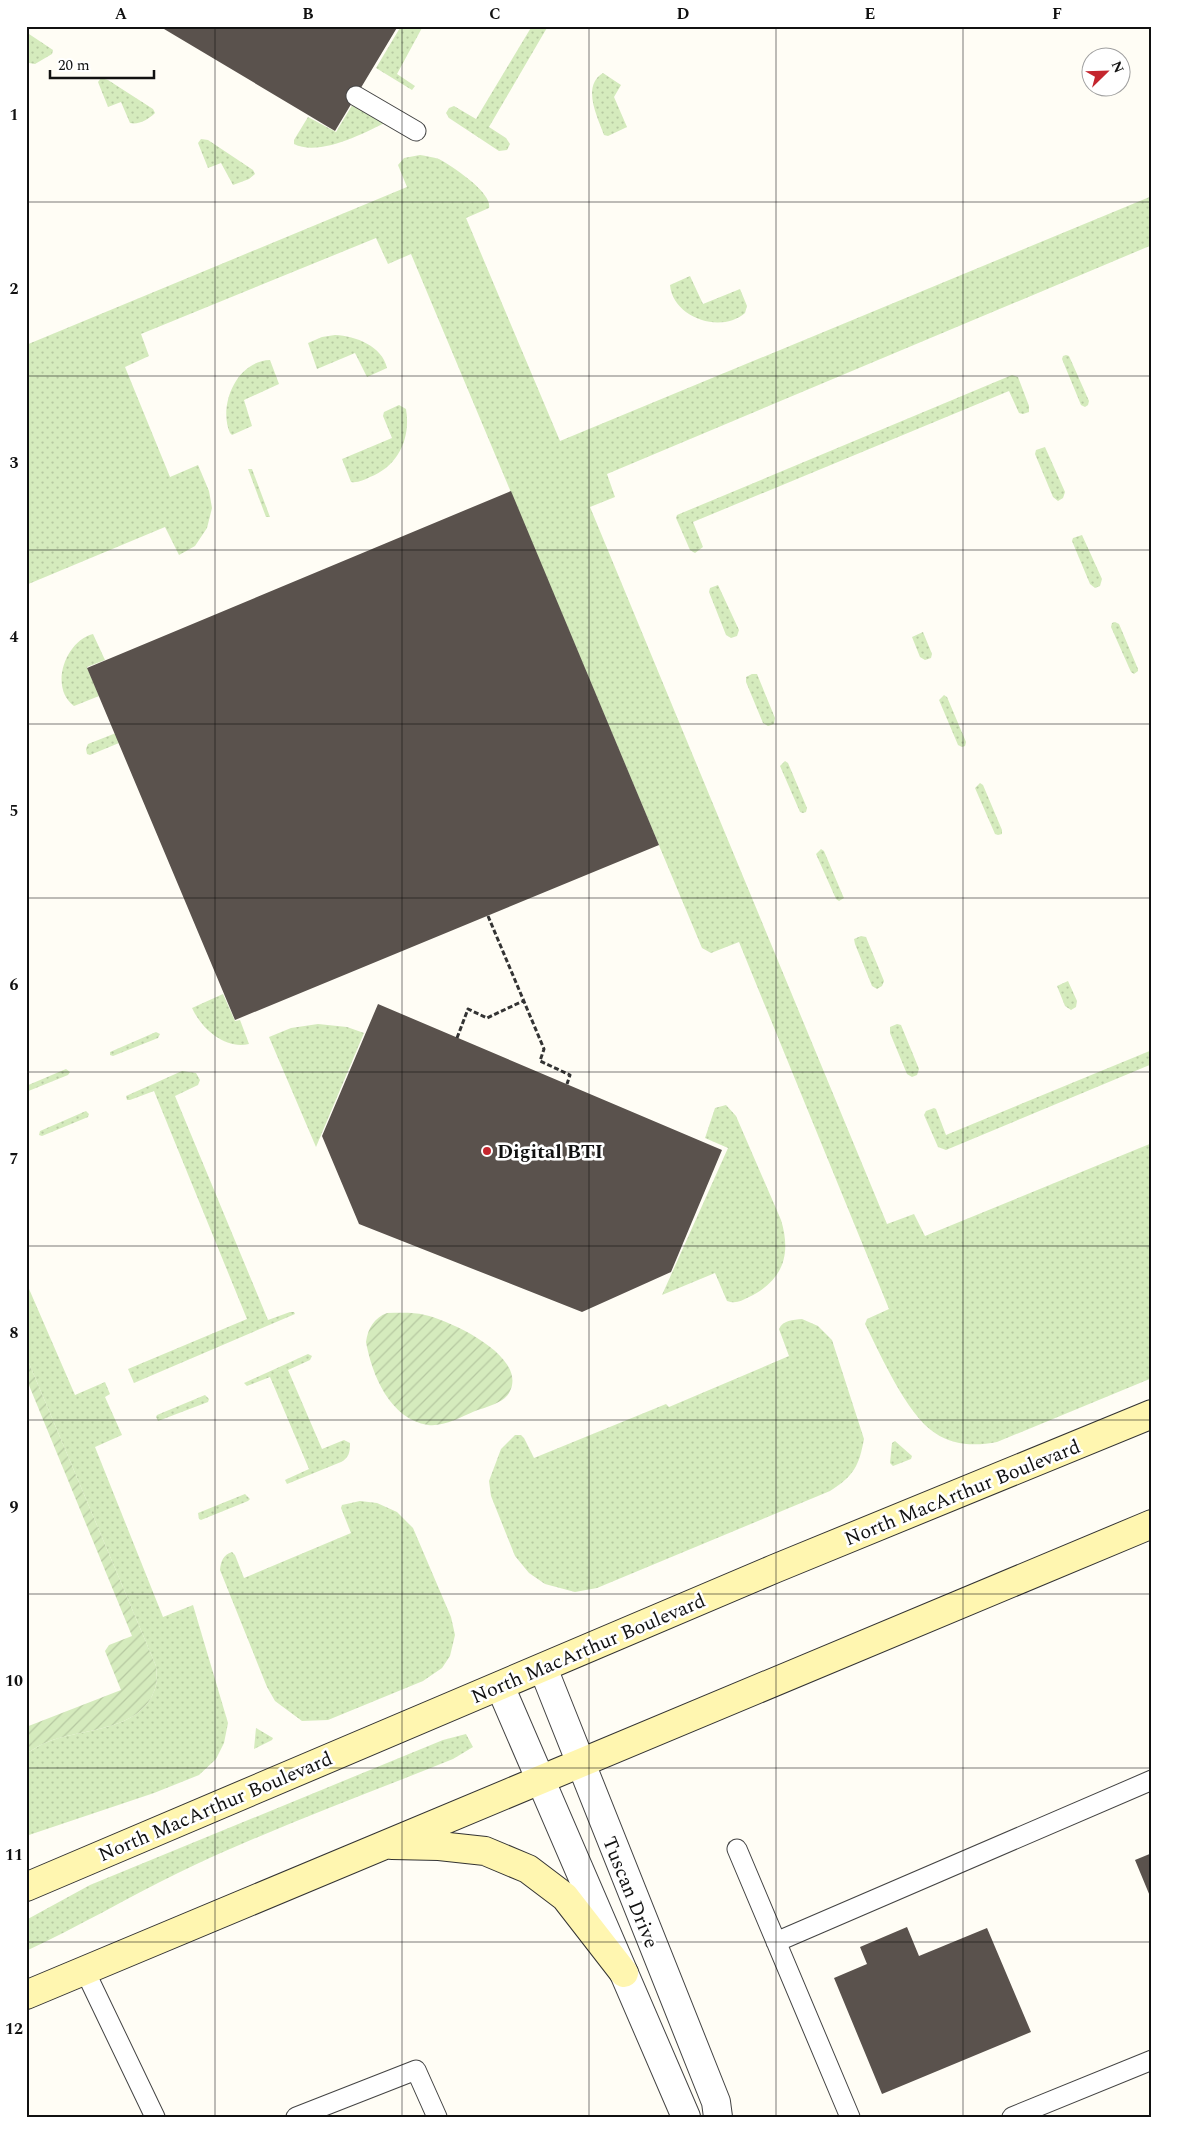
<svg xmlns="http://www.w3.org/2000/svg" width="1178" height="2143" font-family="Spectral,serif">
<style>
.grass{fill:url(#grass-dots)}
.garden{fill:url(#garden-furrows)}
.building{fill:#5a524d}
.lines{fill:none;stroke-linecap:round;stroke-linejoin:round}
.service-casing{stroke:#444;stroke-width:21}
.tertiary-casing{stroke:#444;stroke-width:30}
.secondary-casing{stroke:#333;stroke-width:30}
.path{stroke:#333;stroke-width:3;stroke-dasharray:5 2.5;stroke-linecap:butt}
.service{stroke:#fff;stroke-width:19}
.tertiary{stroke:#fff;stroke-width:28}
.secondary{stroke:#fff6b0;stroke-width:28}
.grid{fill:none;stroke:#111;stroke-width:1;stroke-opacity:0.55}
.poi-dot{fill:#c4262e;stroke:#fff;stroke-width:2}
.labels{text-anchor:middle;stroke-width:5;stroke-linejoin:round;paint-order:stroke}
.poi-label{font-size:20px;font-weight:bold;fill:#111;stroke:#fff;text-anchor:start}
.street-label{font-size:20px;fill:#111;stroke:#fff}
.neatline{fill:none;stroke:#111;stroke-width:2}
.grid-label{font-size:16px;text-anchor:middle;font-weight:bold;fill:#111}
</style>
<defs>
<pattern id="grass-dots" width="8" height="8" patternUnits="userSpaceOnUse" patternTransform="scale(1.25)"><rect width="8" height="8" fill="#d5ebbd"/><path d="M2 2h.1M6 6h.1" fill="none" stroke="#b6c8a1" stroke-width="1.8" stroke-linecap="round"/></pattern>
<pattern id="garden-furrows" width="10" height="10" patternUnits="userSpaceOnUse" patternTransform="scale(1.25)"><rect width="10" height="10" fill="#d5ebbd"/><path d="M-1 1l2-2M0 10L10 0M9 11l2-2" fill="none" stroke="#b6c8a1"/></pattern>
</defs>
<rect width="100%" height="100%" fill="#fffdf5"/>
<path class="grass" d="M401,26H423L397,74L415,86L412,90L376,68Z
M532,26H548L489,127L506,138L510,144L507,150L499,151L449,118L446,113L449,108L454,106L476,119Z
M26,32L53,50L52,54L35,64L29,63L26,57Z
M603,73L621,85L614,97L627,127L608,136L604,135C598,118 581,86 603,73Z
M101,78L108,80L153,109L155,113C149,119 139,125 130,123L121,102L108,107L98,82Z
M357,97L388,121C365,133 319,157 294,144V140L308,117L336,132Z
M201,139L208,140L253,170L255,174L249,179L233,185L221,163L208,168L198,143Z
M420,155C426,156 433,157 439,159C452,166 493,193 489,208L466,218L560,441L1152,196V245L607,474L615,497L590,507L887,1224L914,1214L925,1236L1152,1143V1378L997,1442C976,1446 954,1446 935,1433C906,1414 881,1355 865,1324L867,1319L889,1309L739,942L711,953L702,948L411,254L388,264L376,238L141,334L149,356L125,367L170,477L198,465L209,491L212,508L207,528L195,546L179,555L165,527L26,585V345L407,187L398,165L404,158Z
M690,276L703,304L740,289L747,306L745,313C721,334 673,318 670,285Z
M335,335C356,336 382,346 387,368L367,377L355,353L317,369L308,343L322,337Z
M1066,355L1069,356L1089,401L1088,405L1085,407L1081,405L1062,359L1063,356Z
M270,360L279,384L244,400L252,426L232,435L230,433C218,406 236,361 270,360Z
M1012,375L1018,377L1029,406V412L1023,414L1019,413L1009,391L693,522L703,547L695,553L690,550L676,518L677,515Z
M399,405L406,409C411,439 398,466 370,477C364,480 358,483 351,482L342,459L392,438L383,416L384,412Z
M1045,447L1065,492L1063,498L1058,501L1053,497L1035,454L1036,450Z
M248,469H252L270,517H266Z
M1082,535L1102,579L1100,586L1095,588L1090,584L1072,541L1073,538Z
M718,585L739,630L737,636L731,638L726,635L709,592L710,588Z
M1115,622L1119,624L1138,669V671L1134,674L1131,672L1111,627L1112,623Z
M923,632L932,654L931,658L925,660L920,657L912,637Z
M93,634L105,660L87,667L99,696L74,706C49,688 65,641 93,634Z
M752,674H757L775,718L774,724L768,726L763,723L746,682V677Z
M944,695L947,697L966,742L965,746L962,747L958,745L939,700Z
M116,733L119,743L90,755L87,754L86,749L88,744Z
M785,761L788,763L807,808L806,812L803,813L800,812L780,766Z
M980,783L983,785L1002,830V834L998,835L995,834L975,788Z
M821,849L824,851L843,896L844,898L839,901L836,899L816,854Z
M861,936L866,937L884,981L882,986L877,989L872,986L855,944L854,939Z
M1068,981L1077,1001L1076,1007L1071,1010L1065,1006L1057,986Z
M223,994L235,1021L240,1020L249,1044C225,1050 201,1028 192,1008Z
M318,1024L347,1027L364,1033L316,1147L269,1037L291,1028Z
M897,1024L901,1025L919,1069L917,1075L912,1077L907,1074L890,1033V1027Z
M156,1032L160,1034L158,1038L113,1056L110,1055V1052Z
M1152,1050V1064L946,1150L938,1147L924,1115L926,1111L934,1108L936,1109L946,1135Z
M66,1069L70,1072L68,1075L26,1092V1086Z
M182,1071L196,1073L200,1080L198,1085L175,1096L268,1320L290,1312H294L295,1314L134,1383L128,1369L247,1319L154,1091L130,1100H127L126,1096Z
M726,1105L736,1116L781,1220C792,1256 782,1281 749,1297C741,1301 736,1304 727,1301L715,1273L662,1295L728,1148L705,1138L715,1108Z
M86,1111L89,1114L88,1117L42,1136L39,1135L40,1131Z
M26,1282L75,1395L105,1382L110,1394L105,1397L122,1435L95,1447L163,1617L193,1605L228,1723L224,1743L216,1759L199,1775L154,1793L26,1836V1754C34,1749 41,1744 50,1741C85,1728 145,1731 156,1685C158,1679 156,1672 156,1666L26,1356Z
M802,1319L818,1326L832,1340L864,1439C859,1466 854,1476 830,1491L597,1588L575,1592L545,1584L529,1573L515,1556L491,1496L489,1481L501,1449L515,1435H521L524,1438L534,1458L666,1404L669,1407L789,1356L779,1329C783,1320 793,1320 802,1319Z
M308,1354L312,1356L310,1360L288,1370L322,1449L344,1440L350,1443C350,1452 349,1458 341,1462L287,1484L285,1480L287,1479L309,1469L270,1377L247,1386L244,1383Z
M205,1395L209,1399L208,1402L158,1421L156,1417L157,1415Z
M895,1441L912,1456L911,1459L893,1466L890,1463L892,1443Z
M245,1494L250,1499L248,1501L201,1520L199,1519L198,1513Z
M360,1501L377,1503L397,1512L413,1528L451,1617L455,1635L450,1656L442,1668L423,1681L328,1720L302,1721L275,1701L267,1687L220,1570C221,1561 223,1555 232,1552L235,1555L244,1578L351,1533L341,1508L342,1505Z
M256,1728L273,1738L272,1740L254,1749Z
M466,1734L473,1747L453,1759C362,1796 267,1830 178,1873C127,1898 78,1927 26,1951V1920L90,1885L443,1740Z"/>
<path class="garden" d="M387,1313C400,1313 413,1312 425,1315C451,1321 527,1356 510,1391C505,1403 486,1407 475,1411C461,1417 443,1427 428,1425C390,1419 372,1375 366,1342C368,1328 374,1318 387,1313Z
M26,1356L156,1666C156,1672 158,1679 156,1685C145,1731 85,1728 50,1741C41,1744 34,1749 26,1754V1727L121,1690L105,1651L109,1645L132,1636L26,1378Z"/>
<path class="building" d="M159,26H398L335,131Z
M511,491L659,845L235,1020L87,668Z
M378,1004L722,1150L671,1272L582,1312L359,1224L322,1136Z
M1152,1853V1901L1135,1860Z
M907,1927L919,1956L987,1928L1031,2032L882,2094L834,1978L867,1964L860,1947Z"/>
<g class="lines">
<defs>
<path id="service" d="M356,96L416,131
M737,1849L850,2117
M776,1942L1152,1780
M85,1971L155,2117
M296,2117L416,2070L437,2117
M1012,2117L1152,2060"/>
<path id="tertiary" d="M543,1668L716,2102L718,2117
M500,1686L686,2117"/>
<path id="secondary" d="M392,1845L439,1846L485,1851L528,1869L565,1897L624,1973
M26,1887L774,1569L1152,1414
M26,1995L1152,1524"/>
</defs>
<use href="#service" class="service-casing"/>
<use href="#tertiary" class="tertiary-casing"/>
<use href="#secondary" class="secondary-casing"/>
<path class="path" d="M488,916L544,1049L540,1061L570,1075L567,1084
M457,1038L468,1009L487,1018L523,1001"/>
<use href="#service" class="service"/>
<use href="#tertiary" class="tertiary"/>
<use href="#secondary" class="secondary"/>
</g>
<path class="grid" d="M215,26V2117M402,26V2117M589,26V2117M776,26V2117M963,26V2117M26,202H1152M26,376H1152M26,550H1152M26,724H1152M26,898H1152M26,1072H1152M26,1246H1152M26,1420H1152M26,1594H1152M26,1768H1152M26,1942H1152"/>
<circle class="poi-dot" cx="487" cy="1151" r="5"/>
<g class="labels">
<g class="poi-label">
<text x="497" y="1158">Digital BTI</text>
</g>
<g class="street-label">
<text transform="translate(962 1492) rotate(-22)" y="7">North MacArthur Boulevard</text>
<text transform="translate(588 1648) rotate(-23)" y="7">North MacArthur Boulevard</text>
<text transform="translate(215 1806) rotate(-23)" y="7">North MacArthur Boulevard</text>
<text transform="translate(631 1892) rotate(68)" y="7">Tuscan Drive</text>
</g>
</g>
<rect width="1178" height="2143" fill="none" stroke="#ffffff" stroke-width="55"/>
<g transform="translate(1106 72) rotate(67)"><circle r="24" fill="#ffffff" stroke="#a0a0a0"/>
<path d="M0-4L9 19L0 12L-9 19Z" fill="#c4262e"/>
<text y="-8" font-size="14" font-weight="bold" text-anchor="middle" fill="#111111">N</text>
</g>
<path d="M50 70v8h104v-8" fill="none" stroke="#111111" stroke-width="2.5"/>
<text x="58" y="70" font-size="15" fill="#111111" stroke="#ffffff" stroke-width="4" paint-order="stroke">20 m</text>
<rect x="28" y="28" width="1122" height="2088" class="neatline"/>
<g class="grid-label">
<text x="121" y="19">A</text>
<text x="308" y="19">B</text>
<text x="495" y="19">C</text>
<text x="683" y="19">D</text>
<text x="870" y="19">E</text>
<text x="1057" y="19">F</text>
<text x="14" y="120">1</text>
<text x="14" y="294">2</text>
<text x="14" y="468">3</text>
<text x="14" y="642">4</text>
<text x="14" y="816">5</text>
<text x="14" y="990">6</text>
<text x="14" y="1164">7</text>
<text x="14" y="1338">8</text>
<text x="14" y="1512">9</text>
<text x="14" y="1686">10</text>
<text x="14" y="1860">11</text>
<text x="14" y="2034">12</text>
</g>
</svg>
